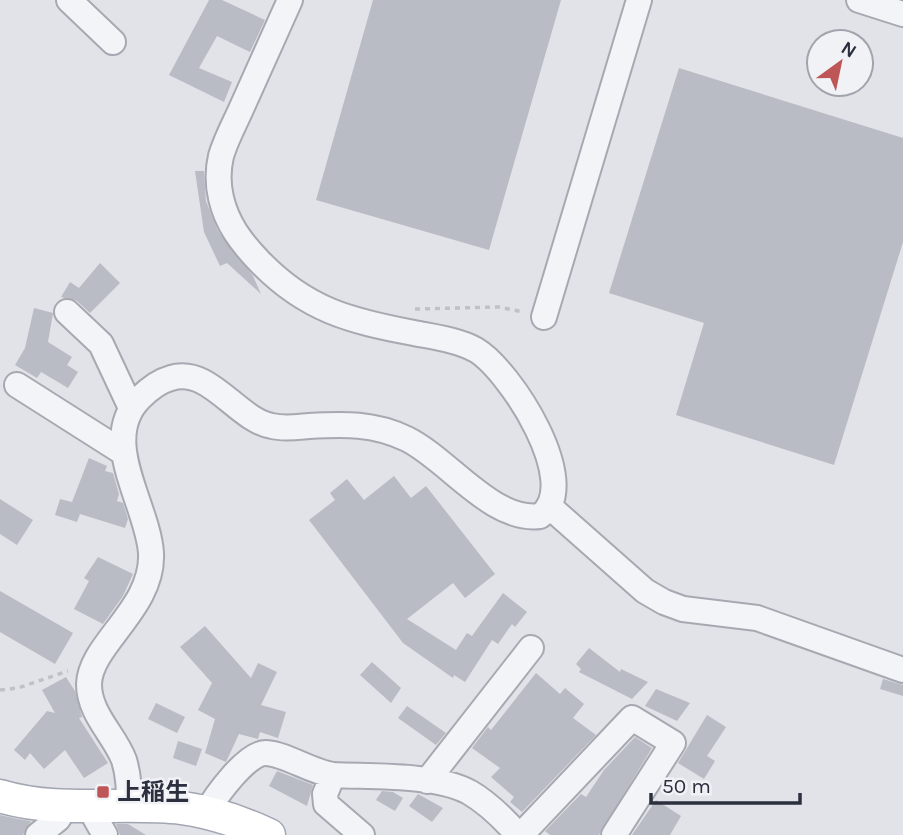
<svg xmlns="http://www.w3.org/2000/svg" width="903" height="835" font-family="Karla,'Noto Sans JP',sans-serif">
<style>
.building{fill:#b9bcc4}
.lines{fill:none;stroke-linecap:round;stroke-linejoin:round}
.minor-casing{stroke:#a7a9b2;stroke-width:28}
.major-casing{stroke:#a2a6b2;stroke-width:35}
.path{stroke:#bfc1c7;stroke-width:3.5;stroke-dasharray:5 5;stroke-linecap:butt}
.minor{stroke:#f3f4f7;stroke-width:24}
.major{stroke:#fff;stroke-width:32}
.poi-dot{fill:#be5556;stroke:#f0f2f6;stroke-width:2.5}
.labels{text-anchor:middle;stroke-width:5;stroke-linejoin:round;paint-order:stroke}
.poi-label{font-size:24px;font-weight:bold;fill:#2b2f3e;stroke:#f0f2f6;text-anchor:start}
</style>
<rect width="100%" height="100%" fill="#e1e3e8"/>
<path class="building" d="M209,0H222L265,20L250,52L217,36L199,68L232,82L224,102L169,75Z
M373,0H561L489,250L316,200Z
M679,68L903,138V242L834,465L676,415L704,323L609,293Z
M195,171H204L206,201L218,231L253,276L261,294L227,263L220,266L204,232Z
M100,263L120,283L90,313L77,301L61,297L70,282L79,288Z
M34,308L53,313L48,342L72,357L67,365L78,372L68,388L41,372L37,378L15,365L25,348Z
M89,458L107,466L105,471L113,473L119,494L117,501L123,503L128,519L125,528L80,514L77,522L55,515L60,499L72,502Z
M394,476L411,498L426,486L495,574L465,598L453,583L407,619L456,650L467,633L472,636L503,593L527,612L515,627L512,624L498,644L492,640L465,682L454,675L453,678L403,643L309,520L335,500L330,493L347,479L364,500Z
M0,499L33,520L17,545L0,534Z
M98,557L133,574L123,596L103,624L74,609L89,581L84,578Z
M0,591L73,633L55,664L0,632Z
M205,626L251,678L258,663L277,672L261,705L286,712L278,738L260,732L258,739L239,734L226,762L205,753L215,719L198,710L212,683L180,647Z
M589,648L620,672L621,669L648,682L632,699L579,672L581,669L576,664Z
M372,662L401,688L391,703L360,675Z
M536,673L560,694L565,688L584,704L573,718L596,735L522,812L510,802L514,797L491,777L500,768L472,748L488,727L491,730Z
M66,677L75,691L82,717L79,718L108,763L84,778L65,750L44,769L30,753L25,760L14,750L47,711L55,713L42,690Z
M883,679L903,685V696L880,689Z
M656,689L690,703L677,721L645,706Z
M156,703L185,717L177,733L148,719Z
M407,706L446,733L436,745L398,718Z
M707,715L726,727L707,756L715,761L704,779L678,763Z
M635,737L652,748L599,835H550L545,831L581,794L586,797L604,770Z
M178,741L202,749L196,766L173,758Z
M277,771L313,785L307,806L269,786Z
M382,791L393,792L403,798L395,811L376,800Z
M418,794L443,808L432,822L409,806Z
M656,800L681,816L670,835H632Z
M0,815L18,819L31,821L23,835H0Z
M116,824H128L146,835H120Z"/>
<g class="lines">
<defs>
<path id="minor" d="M69,0L113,42
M859,0L903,14
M67,312L101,344L131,408
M544,317L639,0
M17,385L124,453
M550,507L645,591L664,602L683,609L757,618L903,670
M333,775C372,777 435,774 469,792C488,803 504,819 518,835
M427,781L531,648
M89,807L105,835
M129,807C129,791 129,776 124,760C114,734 89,714 89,684C90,644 154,608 151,553C148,505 98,440 140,398C148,390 160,381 171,378C210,366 237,420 272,426C284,429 297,427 309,426C344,424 374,423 407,439C449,460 492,522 540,516C584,485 510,370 476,350C458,340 434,337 414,333C350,321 306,310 259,261C241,242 227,224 221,198C218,185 218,169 221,156C226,139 235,123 242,107C258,71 274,36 290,0
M206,813C215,797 247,752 266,753C286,754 311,772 333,775L325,794L326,804L362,835
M38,835L58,819L66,806
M521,835L632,718L673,743L614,835"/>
<path id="major" d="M0,796C60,814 121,801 182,808C212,812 241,822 269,835"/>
</defs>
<use href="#minor" class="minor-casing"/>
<use href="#major" class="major-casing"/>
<path class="path" d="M415,309L499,307L523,312
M0,690L18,688L68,671"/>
<use href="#minor" class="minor"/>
<use href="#major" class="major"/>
</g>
<rect class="poi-dot" x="96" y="785" width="14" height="14" rx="3.5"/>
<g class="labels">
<g class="poi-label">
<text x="117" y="800">上稲生</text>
</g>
</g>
<g transform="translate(840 63) rotate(33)"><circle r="33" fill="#f0f2f6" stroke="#a1a4ac" stroke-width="2"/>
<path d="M0-5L12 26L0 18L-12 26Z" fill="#be5556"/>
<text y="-10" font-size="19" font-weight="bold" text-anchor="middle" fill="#2b2f3e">N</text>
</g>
<path d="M651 793v10h149v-10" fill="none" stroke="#2b2f3e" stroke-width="3.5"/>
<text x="662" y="793" font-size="21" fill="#2b2f3e" stroke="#f0f2f6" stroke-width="5" paint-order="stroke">50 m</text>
</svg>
